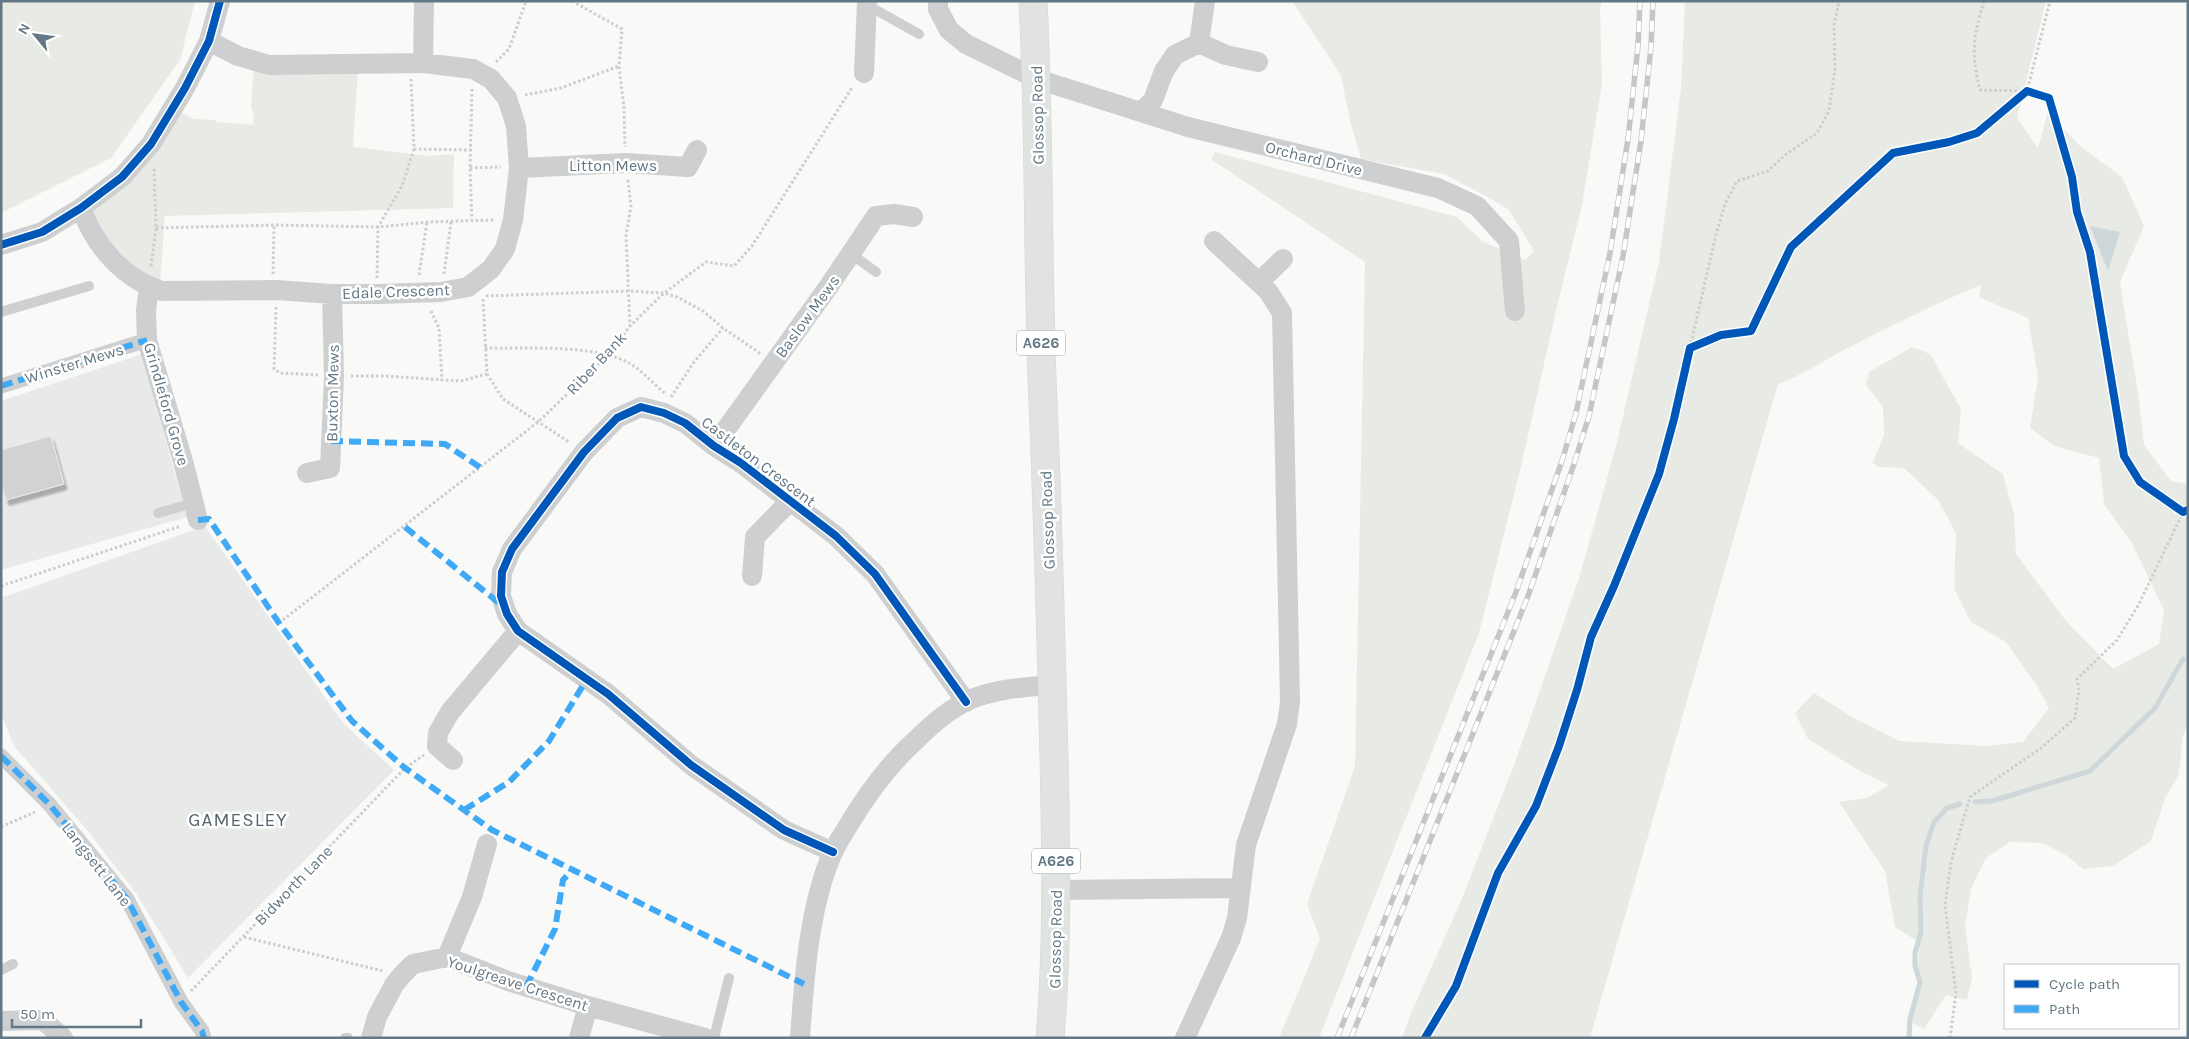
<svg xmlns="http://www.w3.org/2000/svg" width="2189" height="1039" font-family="Karla,sans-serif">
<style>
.built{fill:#e8eae9}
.green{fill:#e8ebe5}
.water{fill:#ced7d9}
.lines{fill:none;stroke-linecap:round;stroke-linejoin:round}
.stream{stroke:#ced7d9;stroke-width:5}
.building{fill:#d0d2d3;stroke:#e8e8e8;filter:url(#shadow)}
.primary-casing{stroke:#d6d7d8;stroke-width:29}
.path{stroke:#cbcdce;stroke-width:3;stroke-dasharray:2.5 2.5;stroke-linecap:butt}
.service{stroke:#cecfd0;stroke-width:10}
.pedestrian{stroke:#cecfd0;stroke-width:15}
.minor{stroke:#cecfd0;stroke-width:20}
.primary{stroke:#e1e2e2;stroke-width:28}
.rail-casing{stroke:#c4c6c7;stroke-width:5.5}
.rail{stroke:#fff;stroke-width:4;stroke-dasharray:11;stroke-linecap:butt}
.quiet{stroke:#3fa9f5;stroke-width:6;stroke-dasharray:12 6;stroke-linecap:butt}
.cycleway-casing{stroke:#fff;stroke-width:11}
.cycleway{stroke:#0057b8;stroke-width:8}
.labels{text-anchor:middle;stroke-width:5;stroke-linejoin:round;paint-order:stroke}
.shield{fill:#fff;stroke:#92a0a9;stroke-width:1}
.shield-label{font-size:15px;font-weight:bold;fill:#637884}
.street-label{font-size:16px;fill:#637884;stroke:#fff}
.quarter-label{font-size:19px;letter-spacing:1px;fill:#55656f;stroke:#fff}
</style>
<defs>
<filter id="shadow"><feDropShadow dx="3" dy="5.5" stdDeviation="1" flood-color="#0004"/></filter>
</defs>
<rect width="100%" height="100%" fill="#f9f9f8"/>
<path class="built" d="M142,354L187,517L1,570V401Z
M205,526L343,723L394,770L188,978L136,893L87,830L14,746L1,713V598Z"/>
<path class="green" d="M1,1H195L180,60L111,158L1,213Z
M1292,1H1602L1600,8L1602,84L1582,205L1556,311L1520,471L1479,633L1319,1038H1279L1320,939L1307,904L1355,766L1365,262L1211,159L1215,152L1457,217L1482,241L1525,260L1534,251L1509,210L1484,195L1444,174L1361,159L1350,121L1341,75Z
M1685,1H2046L2017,118L2038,148L2048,112L2080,146L2122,177L2144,226L2120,282L2138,393L2144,445L2171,481L2188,484V724L2183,736L2179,774L2165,798L2151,841L2113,866L2083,869L2067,856L2043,843L2010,842L1986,858L1971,889L1965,926L1972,978L1967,1000L1946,995L1924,1029L1911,1022L1922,982L1917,966L1920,943L1895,927L1885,871L1839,802L1867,798L1889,785L1860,771L1808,739L1795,713L1814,693L1852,717L1899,741L1988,746L2023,742L2049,708L2037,686L2006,642L1971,622L1954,589L1956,533L1938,500L1904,468L1878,467L1873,462L1884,435L1883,407L1866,385L1869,372L1912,347L1930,354L1961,409L1958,443L2003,474L2014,514L2016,554L2066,621L2113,669L2159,644L2164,610L2132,543L2104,504L2099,458L2054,446L2030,428L2038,378L2028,318L1979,297L1981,285C1935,304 1890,326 1846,349C1823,361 1802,375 1778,384L1590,1038H1402L1411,1013L1461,901L1514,765L1580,575L1616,446L1659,262L1681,88Z
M254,65L358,71L353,147L428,156L454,154L453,208L165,216L160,286L111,248L88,211L177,110L194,119L217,120L216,122L253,125L254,113L251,108Z"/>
<path class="water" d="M2090,226L2120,232L2108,271Z"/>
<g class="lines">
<path class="stream" d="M1975,802L1992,801L2090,771L2155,708L2183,659
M1909,1038L1910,1019L1920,982L1915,966V953L1921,932L1920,896L1926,846L1934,822L1947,808L1960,804"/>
</g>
<path class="building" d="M51,436L64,484L6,500L1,482V450Z"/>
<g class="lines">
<defs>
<path id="primary" d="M1033,1C1040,135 1037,269 1043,402C1048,520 1051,638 1054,757C1056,851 1058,944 1050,1038"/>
</defs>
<use href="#primary" class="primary-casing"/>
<path class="path" d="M572,1L622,29L619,66L624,108L625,147
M1984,1C1973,35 1971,56 1980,90L2027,91L2050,1
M496,62L509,49L526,1
M411,79L414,149L471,150
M472,89L470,168L472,220
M525,95L561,88L619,66
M470,168L501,167
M628,180L631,206L626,236L630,326
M156,228L274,225L378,227L427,222L495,220
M151,266L156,228L154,168
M273,274L274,225
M444,274L451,222
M419,275L427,222
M377,278L378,227L402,186L414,149
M486,296L628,291L664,293L677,297L703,311L723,328L761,354
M483,299L487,374L503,399L569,442
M276,307L274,369L280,373L318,375
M431,311L439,328L442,381
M485,348C524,349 593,344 627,362C641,369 653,384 666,394
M1690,348L1716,234L1725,204L1737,181L1768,171L1785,155L1817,133L1829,111L1835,69L1834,25L1839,1
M351,376H385L461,381L487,374
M671,397L694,362L723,328
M1,586L181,526
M279,623L538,422L609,354L630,326L664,293L706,262L734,266L752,246L853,86
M1,827L35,812
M244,937L383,971
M191,991L405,768L424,755
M1950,1038L1956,993L1945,905L1951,862L1970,797L2041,748L2075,718L2079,689L2077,679L2117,640L2139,604L2183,512"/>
<path class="service" d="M867,5L919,34
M851,254L876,272
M1,312L89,286
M158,513L194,503
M1,970L13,964
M345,1038H348
M714,1038L729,978"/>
<path class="pedestrian" d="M1,386L147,340
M1,756L50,805L127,899L181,1002L202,1031L204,1038"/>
<path class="minor" d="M938,1V9L949,30L966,44L1037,79L1188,127L1438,188L1477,206L1509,241L1515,311
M1199,43L1226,55L1258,62
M423,63L424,1
M864,73L867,1
M1142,111L1153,100L1164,71L1175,55L1199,43L1205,1
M519,168L626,163L688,167L697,150
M81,208C95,246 123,279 162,291L276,290L332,294H377L441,292L468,287L491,269L505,249L513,220L519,168L516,126L507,98L491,79L473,69L423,63L269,65L238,56L209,41
M1,245L42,232L81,208L122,177L151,144L185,88L209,41L220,1
M1259,282L1283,259
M149,287L146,310L147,340L183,461L198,520
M714,446L829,286L876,216L894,214L913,217
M307,473L330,468L334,376L332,294
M752,576L755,537L790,501
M453,760L437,746L438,733L450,712L518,631
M833,852L784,830L691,765L608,694L518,631L507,614L501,596L502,572L512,549L584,452L617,418L641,407L664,413L685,423L714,446L741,463L836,536L875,574L966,702
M1056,890L1240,888
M447,957L472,897L487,844
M1,1021L43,1020L63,1038
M371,1038L377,1017L394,985L402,975L413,964L447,957L508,981L588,1006L705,1038
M579,1038L588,1006
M800,1038C804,980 809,905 833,852C837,843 843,834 848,826C867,794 888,765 916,740C929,727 950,709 967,701C993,689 1024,687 1052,685
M1185,1038L1231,938L1237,918L1246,845L1287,724L1290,702L1282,313L1268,291L1214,241"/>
<use href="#primary" class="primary"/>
<defs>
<path id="rail" d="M1337,1038L1516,592L1562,461L1576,413L1610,253L1628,139L1638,46L1640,1
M1351,1038L1528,596L1574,464L1589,416L1623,256L1641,141L1651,47L1653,1"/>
</defs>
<use href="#rail" class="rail-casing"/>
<use href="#rail" class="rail"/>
<path class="quiet" d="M1,386L147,340
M331,441L445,444L481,468
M198,520L209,519L279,623L352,721L405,768L492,830L804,984
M405,527L504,607
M1,756L50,805L127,899L181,1002L202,1031L204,1038
M464,810L509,782L549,741L587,679
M526,987L555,929L563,880L572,870"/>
<defs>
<path id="cycleway" d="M1,245L42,232L81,208L122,177L151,144L185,88L209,41L220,1
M833,852L784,830L691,765L608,694L518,631L507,614L501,596L502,572L512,549L584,452L617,418L641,407L664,413L685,423L714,446L741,463L836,536L875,574L966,702
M1425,1038L1456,986L1498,873L1536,806L1559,746L1577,690L1591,637L1614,586L1659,474L1674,419L1690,348L1721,335L1751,331L1791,247L1893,153L1949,142L1977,133L2027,91L2049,98L2072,177L2077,212L2090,252L2124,456L2140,482L2183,512L2188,510"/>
</defs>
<use href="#cycleway" class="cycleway-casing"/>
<use href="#cycleway" class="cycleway"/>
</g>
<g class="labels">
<g class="shield">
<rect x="1017" y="330.5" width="48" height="25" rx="4"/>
<rect x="1032" y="848.5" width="48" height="25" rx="4"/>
</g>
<g class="shield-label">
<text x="1041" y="348">A626</text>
<text x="1056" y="866">A626</text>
</g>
<g class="street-label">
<text transform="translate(1037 115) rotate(-91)" y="6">Glossop Road</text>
<text transform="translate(1314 158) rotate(14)" y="6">Orchard Drive</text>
<text x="613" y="171">Litton Mews</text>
<text transform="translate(396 291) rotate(-2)" y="6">Edale Crescent</text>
<text transform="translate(807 316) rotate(-54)" y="6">Baslow Mews</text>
<text transform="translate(74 363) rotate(-17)" y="6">Winster Mews</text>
<text transform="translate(596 363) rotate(-47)" y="6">Riber Bank</text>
<text transform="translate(332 393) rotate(-89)" y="6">Buxton Mews</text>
<text transform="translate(167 404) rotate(74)" y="6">Grindleford Grove</text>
<text transform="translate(759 461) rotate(37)" y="6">Castleton Crescent</text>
<text transform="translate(1047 520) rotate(-92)" y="6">Glossop Road</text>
<text transform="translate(97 864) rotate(52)" y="6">Langsett Lane</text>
<text transform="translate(293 885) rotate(-46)" y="6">Bidworth Lane</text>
<text transform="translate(1055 939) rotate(-89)" y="6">Glossop Road</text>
<text transform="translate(518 983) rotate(18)" y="6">Youlgreave Crescent</text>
</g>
<g class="quarter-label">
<text x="238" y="826">GAMESLEY</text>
</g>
</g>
<rect width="2189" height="1039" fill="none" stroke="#637884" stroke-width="5"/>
<rect x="2004" y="964" width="175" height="65" fill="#ffffff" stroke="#c1c9ce"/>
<rect x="2014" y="980" width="25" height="8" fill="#0057b8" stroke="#c1c9ce"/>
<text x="2049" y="989" font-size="15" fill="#637884">Cycle path</text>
<rect x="2014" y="1005" width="25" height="8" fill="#3fa9f5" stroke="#c1c9ce"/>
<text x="2049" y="1014" font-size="15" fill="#637884">Path</text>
<g transform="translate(35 35) rotate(299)" stroke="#ffffff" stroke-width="4" paint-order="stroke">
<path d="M0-4L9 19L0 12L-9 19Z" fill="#637884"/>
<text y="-8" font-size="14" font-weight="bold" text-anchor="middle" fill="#637884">N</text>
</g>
<path d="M12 1019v8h129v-8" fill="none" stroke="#637884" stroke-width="2.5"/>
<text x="20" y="1019" font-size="15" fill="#637884" stroke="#ffffff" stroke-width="4" paint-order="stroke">50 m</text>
</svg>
